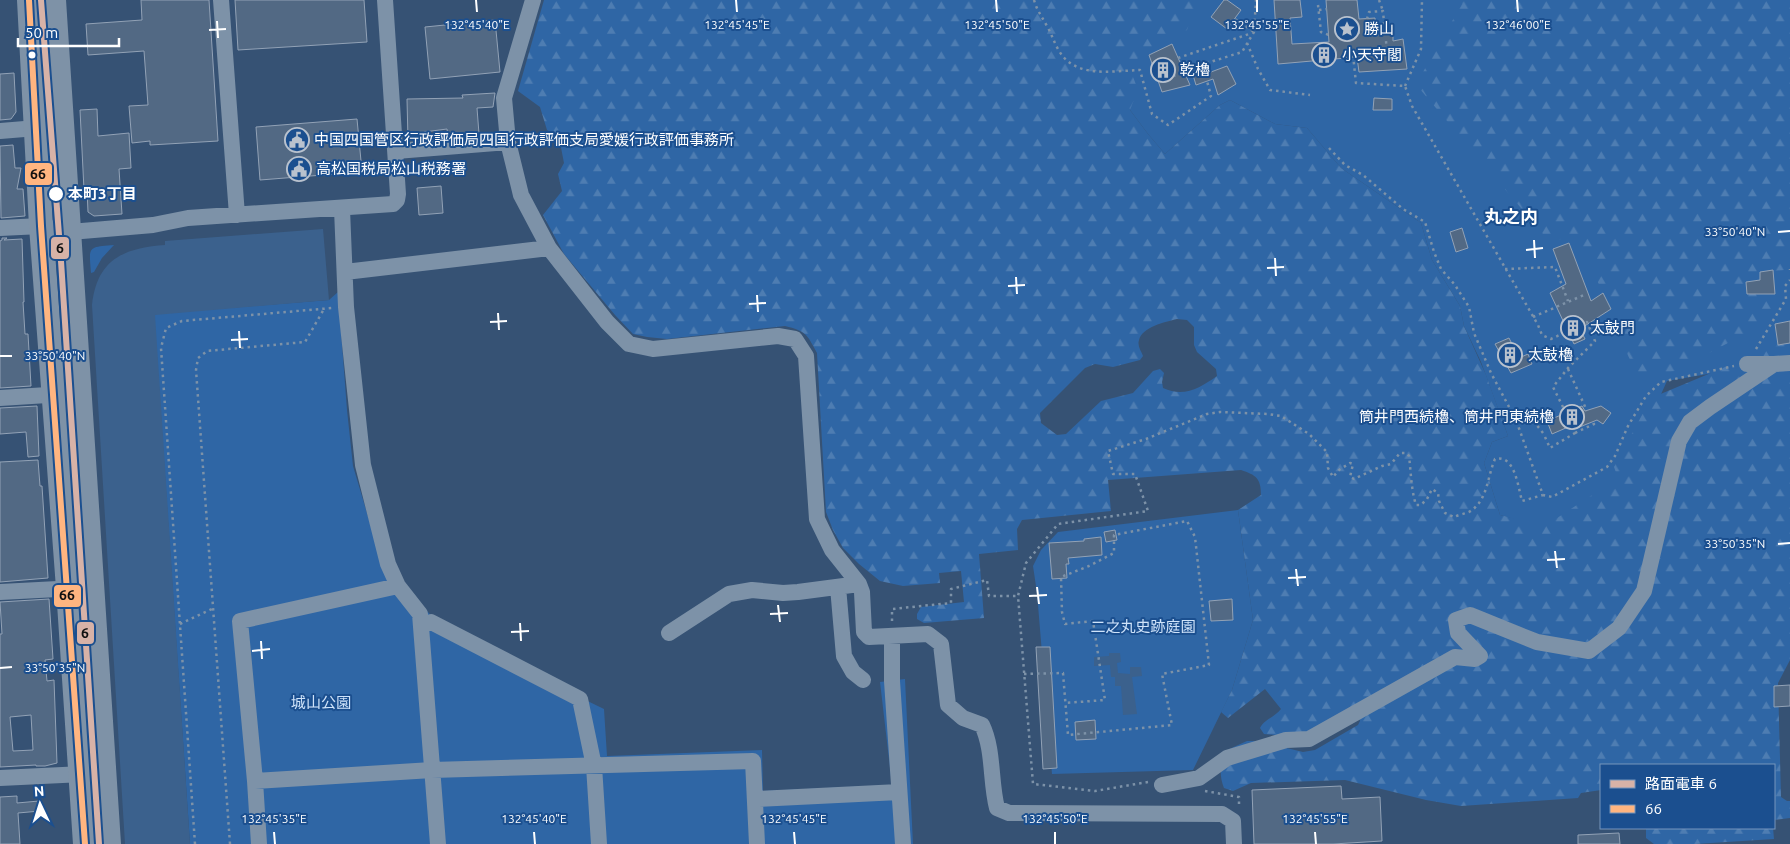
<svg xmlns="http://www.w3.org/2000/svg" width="1790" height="844" font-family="Ubuntu,'Noto Sans JP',sans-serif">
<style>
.green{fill:#2f66a5}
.forest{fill:url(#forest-firs);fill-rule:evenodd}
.water{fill:#3b618d}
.building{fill:#526984;stroke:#92a2b6;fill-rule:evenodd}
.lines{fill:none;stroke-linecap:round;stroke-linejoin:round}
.path{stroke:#7d92a8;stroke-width:2.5;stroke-dasharray:2.5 4;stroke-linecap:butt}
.minor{stroke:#7d92a8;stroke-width:16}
.highway{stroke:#7e92a7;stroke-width:24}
.bus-1-casing{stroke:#1b4f8f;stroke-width:10}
.bus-1{stroke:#ffb580;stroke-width:6}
.tram-1-casing{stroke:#1b4f8f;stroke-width:10}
.tram-1{stroke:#d7b2a7;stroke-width:6}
.ticks{fill:none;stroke:#fff;stroke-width:2}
.bus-dot{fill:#fff;stroke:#1b4f8f;stroke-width:2}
.labels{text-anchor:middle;stroke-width:4;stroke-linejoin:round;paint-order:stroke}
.poi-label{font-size:15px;fill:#fff;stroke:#1b4f8f;text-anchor:start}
.stop-label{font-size:15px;font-weight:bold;fill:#fff;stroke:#1b4f8f;text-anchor:start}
.park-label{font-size:15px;fill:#cfe3fa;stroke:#1b4f8f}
.quarter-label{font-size:18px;font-weight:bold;fill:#fff;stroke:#1b4f8f}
.ticks-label{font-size:12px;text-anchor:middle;fill:#fff;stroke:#1b4f8f;stroke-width:4;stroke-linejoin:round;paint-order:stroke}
.line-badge{stroke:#1b4f8f;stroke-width:2}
.pale-badge-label{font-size:14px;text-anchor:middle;font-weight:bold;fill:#111}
</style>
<defs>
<pattern id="forest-firs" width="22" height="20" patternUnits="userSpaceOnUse" patternTransform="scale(1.25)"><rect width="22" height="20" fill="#2f66a5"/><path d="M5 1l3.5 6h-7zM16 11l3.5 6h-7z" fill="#4e7db2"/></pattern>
</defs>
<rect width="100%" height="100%" fill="#365274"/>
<path class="green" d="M1203,0H1483L1741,320L1790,205V360L1667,381L1621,483L1555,531L1500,515L1484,463L1492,442L1508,436L1481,362L1464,326L1460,306L1432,260L1421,223L1341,168L1307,128L1275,124L1230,100L1220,105L1165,154L1148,134L1130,110L1126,58Z
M114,245L102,258L94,272L91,273C89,247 87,247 114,245Z
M338,292L347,410L353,466L386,577L424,608L448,633L604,709L607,756L762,750L763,791L892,785L880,682L905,679L913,844H190L154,314L329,300Z
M1238,510L1253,620L1232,690L1193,770L1052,774L1037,593L1033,566L1041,550L1058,532Z"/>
<path class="forest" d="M544,0H1206L1193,13L1187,30L1137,59L1133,77L1141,97L1133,102L1130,110L1148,134L1165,154L1220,105L1230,100L1275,124L1307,128L1341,168L1421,223L1432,260L1460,306L1464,326L1486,375L1508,436L1492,442L1484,463L1500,515L1533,523L1551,522L1618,478L1614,467L1651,398L1778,345L1790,343V660L1778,683L1781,797L1787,801H1790V818L1774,820V765H1601V790L1581,793L1578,798L1461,806L1426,800L1345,780L1251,783L1233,791L1224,788C1219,776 1220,763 1225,751L1247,741H1258L1303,752L1315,750L1358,725L1360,721L1359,715L1308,733L1287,736L1264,734L1260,728C1265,719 1275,717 1281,709L1265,689L1228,718L1221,712L1232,690L1253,620L1238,510L1261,495C1261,478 1256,475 1241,470L1108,480L1111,511L1022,520L1017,529L1018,550L979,554L984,618L924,623L917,619V614L921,607L964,602L961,571L939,573L940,583L903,586L880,581L859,564L843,548L833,530L826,512L817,353C807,334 806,331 785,326L667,339L647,337L633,334L615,315L564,254L543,215L562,191L558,174L564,163L559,137L547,130L540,107L518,91ZM1177,319L1187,320L1194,327V345L1197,352L1216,369L1217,376C1200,388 1184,398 1163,388L1162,382L1164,373L1160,369L1153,371L1133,393L1101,401L1066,434L1057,435L1041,423L1040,413L1085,368L1095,364L1113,367L1140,360L1143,356C1141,351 1137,346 1139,340C1142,327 1165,322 1177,319Z
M1460,0H1790V256L1783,257L1784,270L1760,272L1762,295L1775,294L1772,315L1760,326L1675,371L1639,379L1618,334L1626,322L1616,300L1603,293L1577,238L1548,240L1419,88V79L1462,4Z
M1646,828H1773L1774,839L1695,844H1654L1646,838Z"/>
<path class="water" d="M323,229L329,300L155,315L190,844H125L92,305C97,259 124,248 165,245V241Z
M1109,653H1120L1121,662L1117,663L1118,673L1130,674V667H1141L1142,676L1132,677L1137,714L1123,715L1121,686H1115V677H1111L1110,665L1094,666V657L1109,656Z"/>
<path class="building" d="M141,0H209L218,141L150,145V141L132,143L129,106L148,105L144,51L88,55L86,24L142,20Z
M235,0H364L367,42L238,50Z
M1224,0H1227L1241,10L1227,29L1211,17Z
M1274,0H1300L1302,17L1290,18L1292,44L1329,42L1326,0H1357L1359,19L1375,18L1376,35L1393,34V41L1403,39L1407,69L1359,72L1357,57L1278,64Z
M495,20L500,72L430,79L425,27Z
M1172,44L1190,85L1162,92L1149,55Z
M1227,66L1236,84L1218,95L1213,79L1196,85L1193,75L1210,70L1211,72Z
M14,73L16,112L11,119L0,120V74Z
M495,93L493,107L477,108L479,134L448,137L447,129L424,132L425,139L408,140L407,99L463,98L462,95Z
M1374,98L1392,99V110H1373Z
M97,109L98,136L129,133L131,168L119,169L122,214L94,216L88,212L87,190H84L80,110Z
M357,119L361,161L347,162L348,173L260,180L256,127Z
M13,145L15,168H21L17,189H23L25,216L1,218L0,146Z
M441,186L443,213L419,215L417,188Z
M1462,228L1468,248L1456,252L1450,232Z
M2,238H7L4,240L22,239L24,302H23L25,334H28L31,386L0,388V241L2,240Z
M1569,243L1591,301L1603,293L1611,309L1580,329L1585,339L1574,344L1550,293L1566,284L1553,249Z
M1773,270L1775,294H1747L1746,282L1760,280V272Z
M1790,321V343L1778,345L1775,324Z
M1509,338L1519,358L1528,354L1532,364L1511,373L1495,344Z
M37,406L39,456L28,457L26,432L0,434V408Z
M1582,406L1585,411L1601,406L1611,413L1603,424L1597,420L1577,428L1575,424L1552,434L1547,421Z
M38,460L40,486H42L48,578L0,582V462Z
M1115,530L1117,540L1106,542L1104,532Z
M1101,537L1102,555L1068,558L1069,564H1066L1067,578L1052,579L1049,543L1084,541V539Z
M49,599L53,659L45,660L47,681L54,680L57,763L45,766H36V765L0,767V634H2L0,602ZM31,715L33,750L13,751L10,717Z
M1232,599L1233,620L1211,621L1209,601Z
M1036,647H1050L1057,768L1043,769Z
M1790,685V706L1774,707V686Z
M1095,720L1096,739L1076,740L1075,722Z
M1341,786L1342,799L1380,797L1382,841L1333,844H1254L1252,790Z
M17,796V803L39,801L40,811L18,813L20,844H0V797Z
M1619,833L1620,844H1578V835Z"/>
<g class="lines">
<path class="path" d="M1034,0C1037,11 1043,18 1048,28C1052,35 1054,42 1058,49C1074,79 1111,71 1140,70L1152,114L1168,125L1211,96L1207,81
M1379,0L1383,11
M1318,5L1321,32L1329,35
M1319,10L1327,9
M1235,19L1254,32
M1367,19L1369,12L1383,11L1385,34
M1338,34L1368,32L1367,24
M1247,43L1258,69L1270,90L1310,95
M1363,54L1387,52L1386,41
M1359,55H1353L1356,83L1405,86L1412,106L1538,325L1542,335L1551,339L1568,331
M1178,58L1252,33
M1203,72L1201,65L1242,52L1254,32L1256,0
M1173,76L1202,67
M1405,86L1421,49L1422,0
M1329,148L1345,165L1363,175L1403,209L1425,222L1434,252L1441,269L1455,285L1469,307L1474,333L1491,373L1516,420
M1505,269L1555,267L1568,301
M1790,269V270
M1533,317L1584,295
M1756,349L1786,299L1785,286L1790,280
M1568,369L1587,411
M1566,413L1553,387L1568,368L1595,341L1587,322L1579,326
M1543,433L1528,414L1516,420L1543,495L1552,497L1607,467L1615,456L1628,426L1646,396L1661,382L1734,366
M1575,433L1594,424L1592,420
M1545,437L1550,448L1575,433L1572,425
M892,621V609L951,603V589L987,580L989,596H1018
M180,624L212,609
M1024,674L1063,673L1068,735L1172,725L1162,674L1209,665L1195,537L1187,521L1114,535V553L1089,566L1061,577L1062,612L1065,624L1093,621L1105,700L1065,703
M1148,782L1095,791L1033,784L1018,596L1026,563L1058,524L1148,511L1135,474H1113L1108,451L1146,439L1207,414L1220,412L1268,414L1281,416L1309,434L1327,452L1328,468L1333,477L1339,470L1350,463L1353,464L1350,477L1354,479L1382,466L1391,464L1400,453H1406L1409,456C1411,472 1411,489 1416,505H1421L1427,499L1432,489L1438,493L1439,501L1445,513L1454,517C1458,515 1464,514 1469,512C1488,501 1487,477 1495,459C1515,454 1518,487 1522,501L1543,495
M1205,791L1239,797V807
M195,844L161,348L166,328L182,321L332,308
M230,844L196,370L198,358L207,351L305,342L324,309"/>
<path class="minor" d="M221,0L237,215
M533,0L504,98L508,142L521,195L549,248L607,322L629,344L653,349L778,336L795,339L806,356L817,519L832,550L859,584L862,592L864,632L869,637L928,634L941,644L948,705L963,718L982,725C994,750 990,781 997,808L1009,813L1222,814L1233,821L1234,844
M0,131L61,126
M396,151L508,142
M342,209L346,307L363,465L388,564L398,586L420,614L438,844
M0,228L41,226L70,232L153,225L188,218L393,204L397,200L398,194L385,0
M345,272L549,248
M1774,364L1790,363
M0,398L79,393
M838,587L844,656L853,672L863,680
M0,592L77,588
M431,622L580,699L594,766L599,844
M669,633L729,594L752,590L783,593L798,592L859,584
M892,636V681L903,844
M0,778L104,773
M255,781L432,770L753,761L757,844
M1162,785L1199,778L1227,758L1286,740L1309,739L1455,657L1475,659L1480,656L1458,633L1456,620L1470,615L1537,642L1589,651L1619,628L1644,591L1679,441L1690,422L1710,407L1774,364H1747
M755,799L899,792
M259,844L255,781L240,621L398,586"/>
<path class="highway" d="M29,0L41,226L68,588L85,844
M54,0L109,844"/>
<defs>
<path id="bus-1" d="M29,0L41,226L85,844"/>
</defs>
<use href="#bus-1" class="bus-1-casing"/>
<use href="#bus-1" class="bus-1"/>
<defs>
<path id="tram-1" d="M41,0L61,261L99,844"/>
</defs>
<use href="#tram-1" class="tram-1-casing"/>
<use href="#tram-1" class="tram-1"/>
</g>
<path class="ticks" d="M476,0L477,12M736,0L737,12M996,0L997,12M1257,0V12M1517,0L1518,12M217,21L218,38M209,30L226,29M1778,232L1790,231M1534,240L1535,258M1526,250L1543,248M1275,258L1276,276M1267,268L1284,267M1016,277L1017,294M1008,286L1025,285M757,295L758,312M749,304L766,303M498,313L499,330M490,322L507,321M239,331L240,348M231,340L248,339M0,356H12M1778,544L1790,543M1555,551L1557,568M1547,560L1565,559M1296,569L1298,586M1288,578L1306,577M1037,587L1039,604M1029,596L1047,595M778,605L780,622M770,614L788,613M520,623L521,641M511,632L529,631M261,641L262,659M252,651L270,649M0,668L12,667M274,832L275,844M534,832L535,844M794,832L795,844M1055,832V844M1315,832L1316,844"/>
<defs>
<symbol id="sight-ring" viewBox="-11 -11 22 22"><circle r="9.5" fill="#1b4f8f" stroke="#b9c2ce" stroke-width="1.5"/><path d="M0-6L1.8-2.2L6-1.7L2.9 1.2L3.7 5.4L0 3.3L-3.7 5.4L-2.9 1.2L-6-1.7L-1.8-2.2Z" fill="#b9c2ce"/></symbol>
<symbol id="building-ring" viewBox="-11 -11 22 22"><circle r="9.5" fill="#1b4f8f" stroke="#b9c2ce" stroke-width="1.5"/><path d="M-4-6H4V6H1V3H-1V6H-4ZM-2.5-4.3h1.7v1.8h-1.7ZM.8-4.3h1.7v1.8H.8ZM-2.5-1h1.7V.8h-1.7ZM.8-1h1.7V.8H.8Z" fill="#b9c2ce"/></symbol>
<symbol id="civic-ring" viewBox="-11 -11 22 22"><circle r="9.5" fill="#1b4f8f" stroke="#b9c2ce" stroke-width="1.5"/><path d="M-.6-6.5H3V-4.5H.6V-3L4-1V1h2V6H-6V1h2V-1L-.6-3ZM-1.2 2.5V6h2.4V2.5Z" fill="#b9c2ce"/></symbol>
</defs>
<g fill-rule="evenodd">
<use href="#sight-ring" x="1333" y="15" width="28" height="28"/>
<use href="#building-ring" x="1310" y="41" width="28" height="28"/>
<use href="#building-ring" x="1149" y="56" width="28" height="28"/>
<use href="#civic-ring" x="283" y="126" width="28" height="28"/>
<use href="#civic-ring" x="285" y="155" width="28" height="28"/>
<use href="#building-ring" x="1559" y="314" width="28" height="28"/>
<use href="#building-ring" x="1496" y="341" width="28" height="28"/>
<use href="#building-ring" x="1558" y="403" width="28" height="28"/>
</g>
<g class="bus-dot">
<circle cx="32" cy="55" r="4.5"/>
<circle cx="56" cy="194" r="8"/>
</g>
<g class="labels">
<g class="poi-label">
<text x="1364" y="34">勝山</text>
<text x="1342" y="60">小天守閣</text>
<text x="1180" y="75">乾櫓</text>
<text x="314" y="145">中国四国管区行政評価局四国行政評価支局愛媛行政評価事務所</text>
<text x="316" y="174">高松国税局松山税務署</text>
<text x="1590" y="333">太鼓門</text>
<text x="1528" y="360">太鼓櫓</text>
<text x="1554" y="422" text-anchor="end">筒井門西続櫓、筒井門東続櫓</text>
</g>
<g class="stop-label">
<text x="68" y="199">本町3丁目</text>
</g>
<g class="park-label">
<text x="1143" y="632">二之丸史跡庭園</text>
<text x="321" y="708">城山公園</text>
</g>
<g class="quarter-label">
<text x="1511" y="223">丸之内</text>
</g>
</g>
<g class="ticks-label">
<text x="477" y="29">132°45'40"E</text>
<text x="737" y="29">132°45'45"E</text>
<text x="997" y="29">132°45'50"E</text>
<text x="1257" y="29">132°45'55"E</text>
<text x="1518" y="29">132°46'00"E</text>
<text x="1735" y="236">33°50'40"N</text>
<text x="55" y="360">33°50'40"N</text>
<text x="1735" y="548">33°50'35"N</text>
<text x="55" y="672">33°50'35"N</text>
<text x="274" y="823">132°45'35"E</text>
<text x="534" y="823">132°45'40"E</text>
<text x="794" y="823">132°45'45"E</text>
<text x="1055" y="823">132°45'50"E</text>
<text x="1315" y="823">132°45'55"E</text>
</g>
<g class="line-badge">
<rect x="24" y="162" width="29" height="24" rx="5" fill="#ffb580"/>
<rect x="50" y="236" width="20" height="24" rx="5" fill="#d7b2a7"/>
<rect x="53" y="584" width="29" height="24" rx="5" fill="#ffb580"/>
<rect x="76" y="621" width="19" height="24" rx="5" fill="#d7b2a7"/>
</g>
<g class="pale-badge-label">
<text x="38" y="179">66</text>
<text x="60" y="253">6</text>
<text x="67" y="600">66</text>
<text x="85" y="638">6</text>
</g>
<rect x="1600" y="764" width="175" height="65" fill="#1b4f8f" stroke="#7695bc"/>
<rect x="1610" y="780" width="25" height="8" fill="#d7b2a7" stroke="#7695bc"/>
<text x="1645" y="789" font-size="15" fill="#ffffff">路面電車 6</text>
<rect x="1610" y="805" width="25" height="8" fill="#ffb580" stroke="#7695bc"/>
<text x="1645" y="814" font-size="15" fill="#ffffff">66</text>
<g transform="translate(40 804) rotate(356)" stroke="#1b4f8f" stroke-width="4" paint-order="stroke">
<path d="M0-4L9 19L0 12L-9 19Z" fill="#ffffff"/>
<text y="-8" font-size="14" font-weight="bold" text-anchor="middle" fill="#ffffff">N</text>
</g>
<path d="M18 38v8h101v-8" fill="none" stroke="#ffffff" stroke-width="2.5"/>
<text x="25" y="38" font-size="15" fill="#ffffff" stroke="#1b4f8f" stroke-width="4" paint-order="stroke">50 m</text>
</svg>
